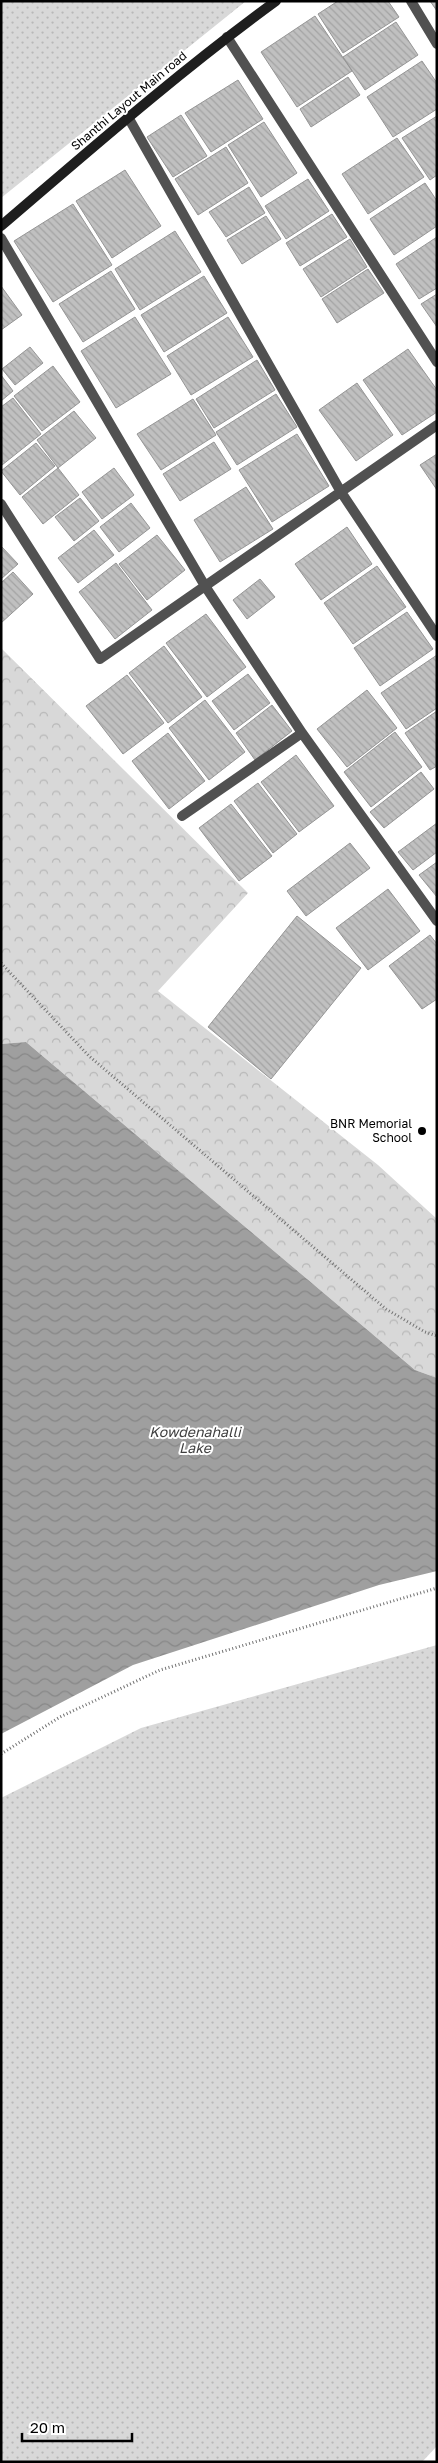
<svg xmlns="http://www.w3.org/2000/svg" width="438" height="2463" font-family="'Golos Text',sans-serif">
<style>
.grass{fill:url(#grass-dots)}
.park{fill:url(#park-crowns)}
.water{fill:url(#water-waves)}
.building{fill:url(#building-back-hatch);stroke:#959595}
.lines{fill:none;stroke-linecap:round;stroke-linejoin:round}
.path{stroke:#737373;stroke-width:3;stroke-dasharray:1 2.5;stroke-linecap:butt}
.street{stroke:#515151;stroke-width:10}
.secondary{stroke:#1e1e1e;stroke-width:10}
.poi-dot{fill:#000;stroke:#fff;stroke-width:2}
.labels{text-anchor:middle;stroke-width:4;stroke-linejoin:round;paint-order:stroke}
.street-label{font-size:12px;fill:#000;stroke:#fff}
.poi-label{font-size:12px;fill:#000;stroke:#fff;text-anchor:end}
.water-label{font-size:14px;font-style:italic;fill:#404040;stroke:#fff}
</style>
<defs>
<pattern id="grass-dots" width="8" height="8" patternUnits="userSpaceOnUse" patternTransform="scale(1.25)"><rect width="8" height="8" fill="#d8d8d8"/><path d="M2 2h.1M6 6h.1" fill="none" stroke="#b8b8b8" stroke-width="1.8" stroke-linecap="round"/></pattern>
<pattern id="park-crowns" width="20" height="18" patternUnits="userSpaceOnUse" patternTransform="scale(1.25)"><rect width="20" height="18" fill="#d8d8d8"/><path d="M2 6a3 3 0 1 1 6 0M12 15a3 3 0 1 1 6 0" fill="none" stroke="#b8b8b8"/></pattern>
<pattern id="water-waves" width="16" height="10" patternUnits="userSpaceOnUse" patternTransform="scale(1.25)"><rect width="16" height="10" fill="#9f9f9f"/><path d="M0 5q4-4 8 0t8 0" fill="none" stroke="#878787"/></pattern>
<pattern id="building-back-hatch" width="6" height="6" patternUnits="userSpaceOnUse" patternTransform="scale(1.25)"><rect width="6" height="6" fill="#c0c0c0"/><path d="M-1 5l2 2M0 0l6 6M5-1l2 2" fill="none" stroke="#a3a3a3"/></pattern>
</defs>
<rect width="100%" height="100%" fill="#fff"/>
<path class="grass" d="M1,1H246L1,198Z
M437,1645V2446L422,2462H1V1798L141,1728Z"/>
<path class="park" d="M1,648L248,893L158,991L378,1165L437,1219V1378L415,1370L26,1042L1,1044Z"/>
<path class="water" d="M26,1042L415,1370L437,1378V1571L379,1585L133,1665L1,1734V1044Z"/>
<path class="building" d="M338,1H388L399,17L343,53L318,14Z
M430,1H437V11Z
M315,16L352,71L297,107L261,52Z
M396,22L418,55L365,90L343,57Z
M422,61L437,83V109L393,137L367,97Z
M348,77L360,95L311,127L300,109Z
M238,80L263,119L211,152L185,113Z
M181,115L207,156L173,177L147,137Z
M437,116V175L430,180L402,138Z
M264,122L297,173L261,197L228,145Z
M397,138L424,177L368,214L342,174Z
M226,147L248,183L198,215L175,179Z
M125,170L161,226L112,258L76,201Z
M308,179L329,211L286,239L265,206Z
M425,183L437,201V226L394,255L370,219Z
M249,187L265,213L226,237L209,212Z
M73,204L112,265L53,302L14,241Z
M332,214L347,237L300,266L286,243Z
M266,216L281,239L242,264L227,240Z
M175,231L201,272L140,310L115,269Z
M437,237V288L419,299L396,264Z
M350,239L367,267L321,297L303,269Z
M368,269L384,293L337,323L322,299Z
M111,271L135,309L83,342L59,304Z
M204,276L227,313L164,352L141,315Z
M1,286L22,315L1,330Z
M437,294V327L421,304Z
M135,317L171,374L116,408L81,351Z
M228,317L253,357L191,395L167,356Z
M30,347L43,363L15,385L2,369Z
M408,349L437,390V412L402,435L363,380Z
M257,360L275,390L214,428L196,399Z
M53,366L80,402L42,431L14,396Z
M1,375L13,391L1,401Z
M357,383L393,435L356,461L319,410Z
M276,394L297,427L237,465L216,432Z
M13,398L41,434L2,465L1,407Z
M193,399L216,435L161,470L137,434Z
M74,411L96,438L58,468L37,440Z
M297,434L329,486L272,522L239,470Z
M214,442L231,469L180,501L163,474Z
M36,443L55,466L20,495L1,471Z
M437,454V490L420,465Z
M58,468L79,495L43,524L22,497Z
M114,468L134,495L102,519L82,492Z
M246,487L273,529L220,562L194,520Z
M80,498L99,521L74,541L55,517Z
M131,503L150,528L119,552L100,527Z
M347,527L372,564L321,600L295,564Z
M94,530L114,555L78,583L58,558Z
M157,535L185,570L147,600L119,564Z
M1,546L18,564L1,579Z
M116,563L152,610L115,639L79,592Z
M377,566L406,607L353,644L324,603Z
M13,572L33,594L1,623V583Z
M260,579L275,597L247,619L233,600Z
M407,612L433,649L380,686L354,648Z
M206,614L246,667L207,697L166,643Z
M164,646L202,697L168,723L129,673Z
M437,655V708L406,729L381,693Z
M248,674L270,703L234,730L212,701Z
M127,675L164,723L123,754L86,706Z
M367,690L397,728L347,767L317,729Z
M205,700L245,752L209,780L169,728Z
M272,705L292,731L255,760L236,733Z
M437,711V766L430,770L405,733Z
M395,732L422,767L371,807L344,772Z
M168,733L205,781L169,809L132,761Z
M296,755L334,806L299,832L261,782Z
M421,772L434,789L384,828L370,812Z
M258,783L297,834L273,853L234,801Z
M231,804L272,856L239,881L199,828Z
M437,823V852L413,870L398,852Z
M350,843L370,868L306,916L287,891Z
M437,862V897L419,875Z
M388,889L420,931L368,970L336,928Z
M297,916L361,968L271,1079L208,1027Z
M430,935L437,944V999L422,1009L389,966Z"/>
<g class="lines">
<path class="path" d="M1,963L89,1056L386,1309L425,1332L437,1336
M1,1754L60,1717L160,1670L437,1588"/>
<path class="street" d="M411,1L437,44
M227,37L437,362
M128,117L341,492L437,636
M1,238L205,586L302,733L437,921
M1,504L100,659L437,425
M182,816L302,733"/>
<path class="secondary" d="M1,226C91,149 180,71 276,1"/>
</g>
<circle class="poi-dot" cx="422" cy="1131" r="5"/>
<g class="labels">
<g class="street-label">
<text transform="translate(129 101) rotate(-40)" y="4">Shanthi Layout Main road</text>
</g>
<g class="poi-label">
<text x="412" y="1128">BNR Memorial<tspan x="412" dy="14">School</tspan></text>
</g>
<g class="water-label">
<text x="195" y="1437">Kowdenahalli<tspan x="195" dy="16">Lake</tspan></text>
</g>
</g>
<rect width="438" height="2463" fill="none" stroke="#000000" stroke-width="5"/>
<path d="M22 2433v8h110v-8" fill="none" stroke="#000000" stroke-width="2.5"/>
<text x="30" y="2433" font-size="15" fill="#000000" stroke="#ffffff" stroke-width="4" paint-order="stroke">20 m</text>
</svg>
